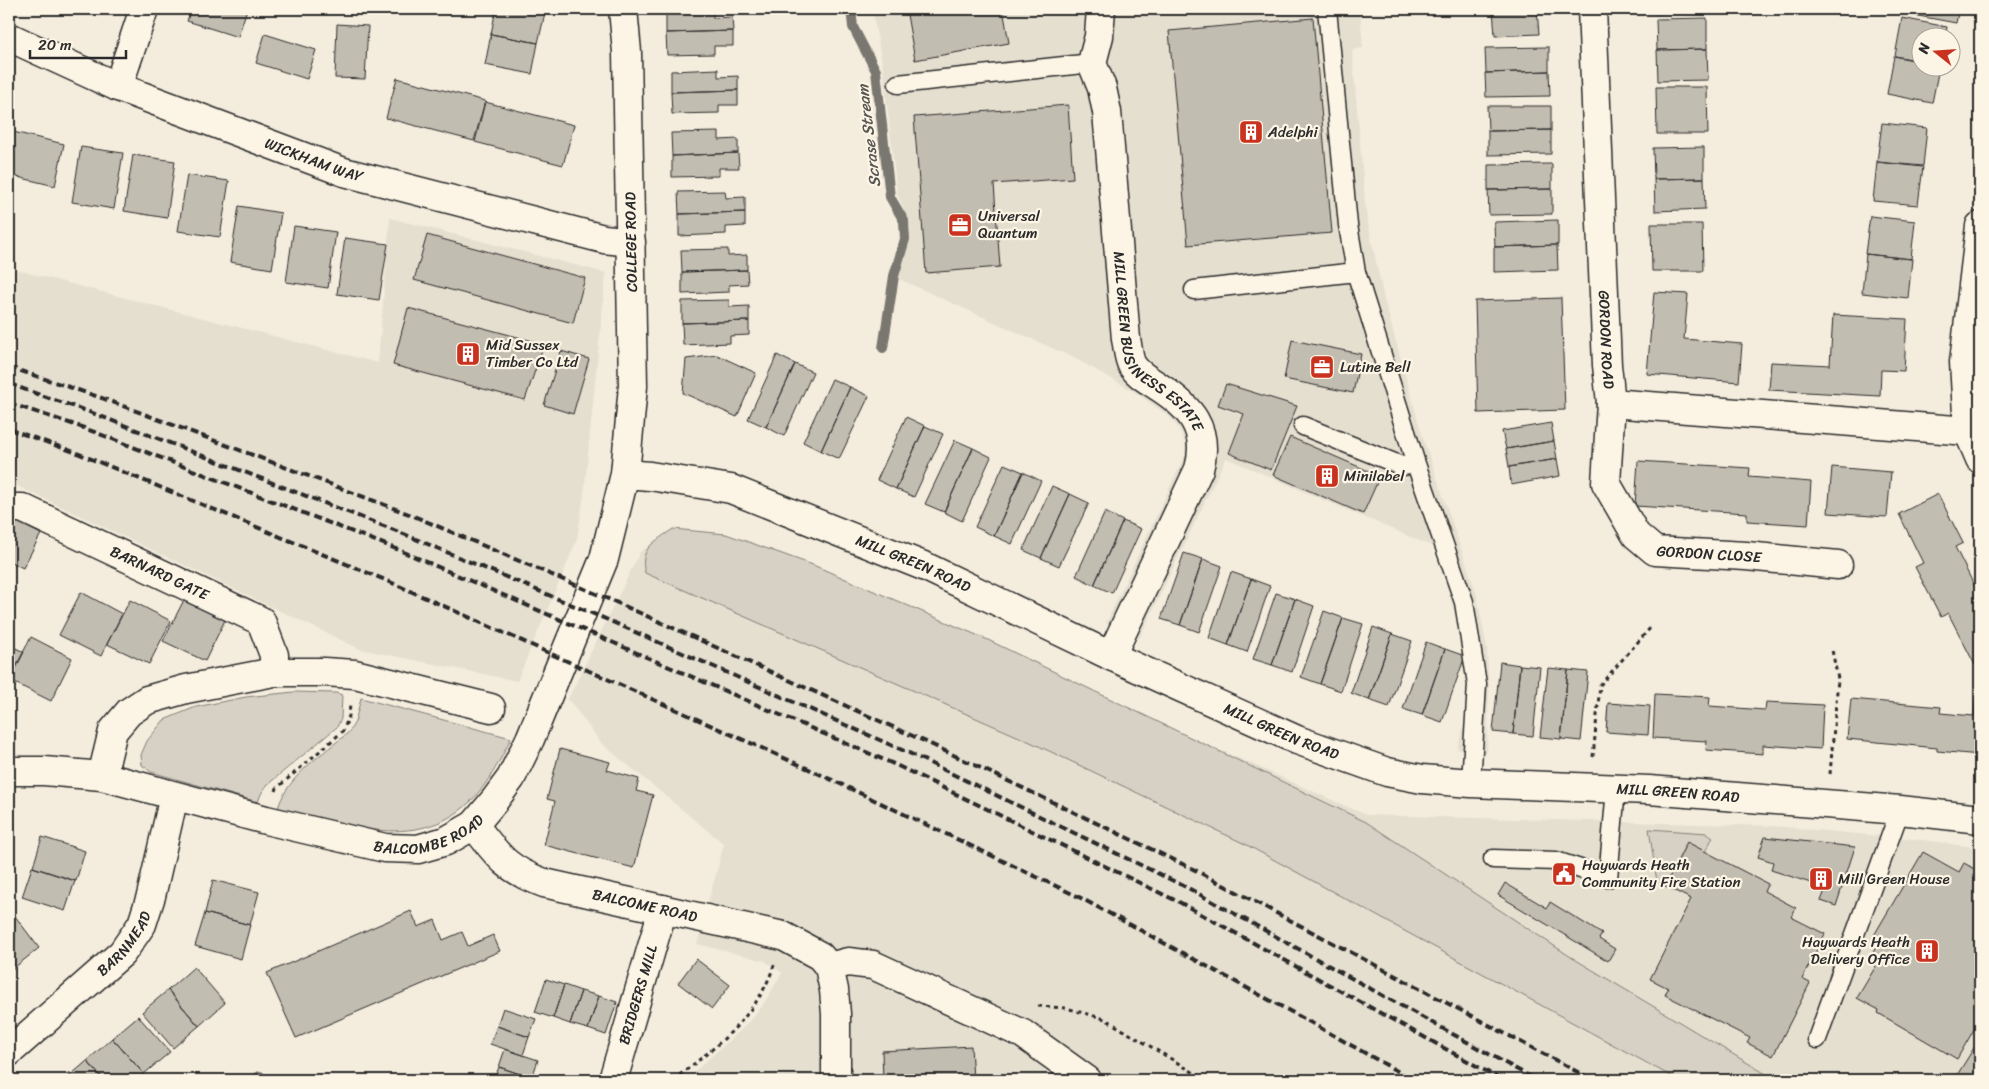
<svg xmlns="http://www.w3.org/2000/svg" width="1989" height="1089" font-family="Sriracha,sans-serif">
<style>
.built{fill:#e5dfd0}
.green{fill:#d6d1c4;stroke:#807e78}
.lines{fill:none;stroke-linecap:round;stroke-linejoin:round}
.stream{stroke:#7a7771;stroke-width:10}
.building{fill:#c2bdb1;stroke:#2b2b2b}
.lane-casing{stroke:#2b2b2b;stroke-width:21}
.street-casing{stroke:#2b2b2b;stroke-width:31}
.secondary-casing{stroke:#2b2b2b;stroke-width:31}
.path{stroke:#2b2b2b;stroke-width:3;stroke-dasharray:4 4;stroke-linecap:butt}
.lane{stroke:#fcf5e5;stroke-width:18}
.street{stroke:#fcf5e5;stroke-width:28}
.secondary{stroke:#fcf5e5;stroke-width:28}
.rail{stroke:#2b2b2b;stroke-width:4;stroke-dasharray:8 4;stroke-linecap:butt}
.labels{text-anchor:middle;stroke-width:4.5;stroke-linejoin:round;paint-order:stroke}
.poi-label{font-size:15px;fill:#2b2b2b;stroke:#fcf5e5;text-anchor:start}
.street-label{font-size:15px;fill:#2b2b2b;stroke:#fcf5e5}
.water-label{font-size:16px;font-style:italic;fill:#595754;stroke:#fcf5e5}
</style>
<rect width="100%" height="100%" fill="#f4edde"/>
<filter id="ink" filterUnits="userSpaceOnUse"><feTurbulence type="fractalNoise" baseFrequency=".02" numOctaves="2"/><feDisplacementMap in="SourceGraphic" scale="10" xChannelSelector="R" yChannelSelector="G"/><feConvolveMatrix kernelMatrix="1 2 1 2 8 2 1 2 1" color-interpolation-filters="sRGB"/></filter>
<g filter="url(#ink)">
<path class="built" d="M872,9H1360L1363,48L1352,50L1366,214L1384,299L1422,435L1476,592L1487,648L1489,694L1487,753L1457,749L1468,712L1467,657L1436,548L1226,458L1139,639L1106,623L1185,455V442L1179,429L1169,416L1132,390L1074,358L899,279L911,228L897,193L883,68Z
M390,218L606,273L584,494L577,540L517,681L360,649L9,482V268L378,363Z
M673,529L726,534L813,565L986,639L1151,719L1366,815L1773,826L1923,840L1980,848V1080H685L742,1029L763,1005L782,973L765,961L697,944L724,844L602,744L568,699L640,552Z"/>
<path class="green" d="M673,529L726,534L813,565L986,639L1366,822L1571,957L1776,1080H1678L1245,844L1026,740L645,573C638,548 656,541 673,529Z
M294,692L336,693L342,695L341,719L337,727L267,785L261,794L258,802L151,772L142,765L141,755L147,741L164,720L196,707L246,697Z
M361,698L511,738C500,761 488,784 470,802C416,853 340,824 278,808C288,775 323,754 349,732L355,722Z
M1649,829L1707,833L1713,837L1705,852L1687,842L1665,886L1657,882Z"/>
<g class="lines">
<path class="stream" d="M851,9L853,27L876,71L890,197L904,221L905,239L894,276L883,348
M254,1080L260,1076"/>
</g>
<path class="building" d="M191,9H247L238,37L187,21Z
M496,9H525L545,13L538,43L491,34Z
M906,9H1003L1009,43L915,60Z
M1493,9H1537L1539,34L1495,36Z
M1652,9H1703V12L1652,13Z
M1898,9H1959L1956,23L1897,12Z
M713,10V18L732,17L733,31L666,33V11Z
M1313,18L1332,233L1188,245L1169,31Z
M1707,18V49L1657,50L1656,19Z
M1902,18L1947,27L1945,38H1922V61L1895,56Z
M337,24L368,26L365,79L335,78Z
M733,31V46H714V54L667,55L666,33Z
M265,34L316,50L307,79L256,63Z
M491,34L538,43L532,74L485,65Z
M1549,47V71L1486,73L1485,48Z
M1707,49L1708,80L1658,81L1657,50Z
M1894,56L1922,62V68H1939L1932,103L1887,94Z
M718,69V77L738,76V90L671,92V71Z
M1549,71L1550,96L1486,97L1485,73Z
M397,78L485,101L474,141L386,118Z
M1656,87H1707L1708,134H1657Z
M738,90V105H719V113L672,114L671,92Z
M485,102L574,125L563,165L475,142Z
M1068,105L1073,178L994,184L1000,267L926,273L914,117Z
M1487,106H1551V130L1488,131Z
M1882,123L1927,128L1923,166L1877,162Z
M1551,130V154L1488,155V131Z
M9,131L64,144L55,186L9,175Z
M719,132V140L738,139V153L672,156L671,133Z
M81,147L123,153L114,209L72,202Z
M1704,147V178L1654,179L1653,148Z
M738,153L739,168H719V176L672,177V156Z
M133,155L175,161L167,218L124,211Z
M1877,162L1923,167L1918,205L1873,201Z
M1552,164V189L1488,190V165Z
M187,175L229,181L220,237L178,231Z
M1704,178L1705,209L1655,211L1654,179Z
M1552,189V214L1489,215L1488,190Z
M725,191L726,198L745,197V212L679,214L678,192Z
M239,206L281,213L272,269L230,262Z
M745,212V226L726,227V234L679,236V214Z
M1870,216L1915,221L1911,259L1865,254Z
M1558,220V245L1495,247L1494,222Z
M1651,224H1702L1703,271H1652Z
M294,226L336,232L328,288L286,282Z
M427,235L585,278L573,323L414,280Z
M345,238L388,244L379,300L337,294Z
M1557,245L1558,270L1494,272V247Z
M728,249V256L747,255V270L682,272L681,250Z
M1866,254L1912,259L1908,298L1862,293Z
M747,270L748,284L729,285V292L682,294V272Z
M1654,292L1688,294L1684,339L1742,344L1739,382L1647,374Z
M1561,298L1565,410L1478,413L1475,301Z
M729,300V307L749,306V321L682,323V301Z
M408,308L544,344L525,400L393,365Z
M1833,315L1907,319L1904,371L1881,370L1880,396L1769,390L1771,362L1830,365Z
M749,321V335L730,336V343L683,345L682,323Z
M1292,340L1361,354L1353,393L1284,379Z
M561,351L589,359L573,414L544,405Z
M717,355L756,373L737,417L683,393L686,359Z
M777,355L795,364L766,427L748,419Z
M795,364L813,372L784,436L766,427Z
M832,379L850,387L821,451L803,442Z
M1226,384L1297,406L1271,470L1229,453L1244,414L1218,405Z
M850,387L869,396L839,459L821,451Z
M906,417L925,426L896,489L877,480Z
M1551,423L1554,441L1506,449L1502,431Z
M925,426L943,434L914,497L896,489Z
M1290,437L1380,476L1363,514L1273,475Z
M955,440L973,448L944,512L925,504Z
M1554,441L1557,459L1509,467L1506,449Z
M973,448L991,457L962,521L944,512Z
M1557,459L1560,476L1511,485L1509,467Z
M1638,461L1750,468L1749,477L1811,482L1808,525L1747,521V513L1635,506Z
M1004,464L1023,472L994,536L975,527Z
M1832,467L1891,472L1887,517L1828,513Z
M1023,472L1041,481L1012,544L994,536Z
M1052,486L1070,494L1041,558L1023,550Z
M1070,494L1089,503L1059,566L1041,558Z
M1938,494L1963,543L1955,547L1980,597V662L1975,665L1948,613L1941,617L1915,567L1923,563L1899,514Z
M1105,512L1123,521L1094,585L1076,576Z
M9,518L41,534L23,568L9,561V545L11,541L9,539Z
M1123,521L1141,529L1112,593L1094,585Z
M1184,553L1203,559L1180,625L1161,619Z
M1203,559L1222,566L1199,632L1180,625Z
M1231,572L1251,579L1228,645L1209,638Z
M1251,579L1270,586L1247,652L1228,645Z
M81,592L122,614L101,656L59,635Z
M1276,593L1295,599L1272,665L1253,659Z
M185,598L226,618L205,661L163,641Z
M1295,599L1314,606L1292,672L1272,665Z
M130,600L171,621L149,664L107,644Z
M1324,611L1343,618L1320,684L1301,677Z
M1343,618L1363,624L1341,691L1320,684Z
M1373,627L1392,634L1369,700L1351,693Z
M1392,634L1412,641L1389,707L1369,700Z
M31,637L72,658L51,701L9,680Z
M1426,642L1445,649L1422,715L1403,709Z
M9,645L24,652L9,682Z
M1445,649L1465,656L1442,722L1422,715Z
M1500,662L1520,665L1513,734L1493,732Z
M1520,665L1540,667L1533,736L1513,734Z
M1548,668L1568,670L1561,739L1540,737Z
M1568,670L1588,672L1581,741L1561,739Z
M1978,670H1980V755L1937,751V748L1847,739L1851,699L1941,707L1940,713L1974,716Z
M1655,694L1710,697L1709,706L1765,710L1766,702L1823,705L1821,749L1763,745V754L1706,750L1707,741L1653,738Z
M1608,703L1650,706L1648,735L1606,732Z
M560,749L610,762L607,770L639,779L636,791L653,795L634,868L544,845L555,801L547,799Z
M42,837L85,851L76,881L33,867Z
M1765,837L1855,847L1836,906L1821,901L1826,888L1771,870L1773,862L1758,857Z
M1687,842L1768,884L1764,891L1796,908L1791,917L1825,934L1802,979L1810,983L1773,1056L1747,1043L1750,1038L1665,995L1668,988L1650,979L1691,899L1665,886Z
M1923,852L1959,872L1964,863L1980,872V1019L1957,1059L1878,1013L1879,1010L1857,998L1876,966L1868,962L1879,941L1873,937Z
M32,867L75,881L65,911L22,897Z
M213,880L259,892L250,925L205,913Z
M1505,883L1547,908L1550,902L1602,934L1599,939L1615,949L1608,961L1498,895Z
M411,911L418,927L435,920L443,940L462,932L468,946L493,935L500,951L296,1038L267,973Z
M12,912L39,948L15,967L9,959V915Z
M205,913L250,925L241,959L195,946Z
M9,959L15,967L9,971Z
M696,959L730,985L712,1009L678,983Z
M194,967L225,1003L199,1026L168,990Z
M546,979L564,985L553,1018L535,1012Z
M564,985L581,991L570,1024L553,1018Z
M168,990L199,1026L173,1048L142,1012Z
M581,991L599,996L588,1029L570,1024Z
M599,996L617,1002L606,1035L588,1029Z
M503,1008L536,1019L529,1037L497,1026Z
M138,1016L170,1052L144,1074L112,1038Z
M497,1026L529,1037L523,1055L490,1044Z
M112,1038L144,1074L137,1080H104L87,1061Z
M1977,1043L1980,1045V1080H1954Z
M971,1046L973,1080H883L882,1051Z
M505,1049L538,1060L532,1078L499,1067Z
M87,1061L104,1080H65Z
M499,1067L532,1078L531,1080H494Z"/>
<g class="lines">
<defs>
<path id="lane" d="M1327,9L1348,225L1356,272L1416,464L1464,602L1477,684L1471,783
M898,84L1092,63
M1194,290L1356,272
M1303,426L1402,466L1416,464
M1493,859L1556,861L1608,878L1616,789
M1817,1039L1900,810"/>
<g id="street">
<path id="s1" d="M1101,9L1099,36L1092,63L1102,88L1107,112L1126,339C1128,347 1128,358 1132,365C1138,375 1149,380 1159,387C1190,407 1210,429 1199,469L1111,656"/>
<path id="s2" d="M1592,9L1607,365L1611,403L1968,431"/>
<path id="s3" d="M9,37L118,87L344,172L604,239L631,242"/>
<path d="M118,87L144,9"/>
<path d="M1980,226L1964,362L1968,431L1980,459"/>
<path id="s4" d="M1611,403L1606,483L1636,535L1655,551L1746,556L1838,565"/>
<path id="s5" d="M9,508H22L261,621L274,655V672"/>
<path d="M102,776L113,731L129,712L147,700L186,689L274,672H324L355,674L491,708"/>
<path id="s6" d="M474,825C498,856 506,869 544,883L783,936L820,956L829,967L834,990L836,1014V1080"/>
<path d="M829,967L848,962L873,965L1023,1034L1087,1080"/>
<path id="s7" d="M9,1052L122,953L142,924L151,896L174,796"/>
<path id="s8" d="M613,1080L663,909"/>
</g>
<g id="secondary">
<path id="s9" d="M625,474L650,476L731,489L926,567L1111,656L1297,740L1387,772L1422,779L1471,783L1649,790L1900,810L1980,819"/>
<path id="s10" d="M9,771H44L102,776L266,820L385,848L418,849L446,841L474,825L494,801L511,778L530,739L604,559L625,474L633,386L627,52L623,9"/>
</g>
</defs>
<use href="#lane" class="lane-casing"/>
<use href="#street" class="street-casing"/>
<use href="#secondary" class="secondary-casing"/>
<path class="path" d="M1593,757L1600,685L1651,627
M1830,774L1838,679L1832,650
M276,791L277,788L343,731L349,716L350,704
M1038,1006L1066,1008L1105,1019L1206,1080
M673,1080C714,1049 758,1016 774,965"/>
<use href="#lane" class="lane"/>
<use href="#street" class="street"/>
<use href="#secondary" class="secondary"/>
<path class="rail" d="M9,367L99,397L409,514L620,604L924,741L1193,869L1593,1080
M9,384L95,414L399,532L608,620L909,753L1188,888L1536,1080
M9,403L84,428L399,550L896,765L1181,903L1502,1080
M9,429L77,453L390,582L811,770L1079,897L1308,1021L1413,1080"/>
</g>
</g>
<defs>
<symbol id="building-square" viewBox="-11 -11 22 22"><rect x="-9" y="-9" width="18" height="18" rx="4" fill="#c8321e" stroke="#fcf5e5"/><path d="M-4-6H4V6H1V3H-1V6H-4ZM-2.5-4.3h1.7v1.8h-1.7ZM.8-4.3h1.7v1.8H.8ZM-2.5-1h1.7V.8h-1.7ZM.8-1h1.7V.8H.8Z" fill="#fff"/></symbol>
<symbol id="office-square" viewBox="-11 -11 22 22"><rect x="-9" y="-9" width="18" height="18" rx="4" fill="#c8321e" stroke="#fcf5e5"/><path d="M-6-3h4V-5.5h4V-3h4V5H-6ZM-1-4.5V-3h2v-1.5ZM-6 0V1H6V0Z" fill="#fff"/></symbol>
<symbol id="civic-square" viewBox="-11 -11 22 22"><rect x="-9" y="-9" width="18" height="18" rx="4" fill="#c8321e" stroke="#fcf5e5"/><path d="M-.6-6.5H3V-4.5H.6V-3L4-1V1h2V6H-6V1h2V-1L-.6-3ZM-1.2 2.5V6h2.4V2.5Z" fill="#fff"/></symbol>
</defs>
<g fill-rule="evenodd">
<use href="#building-square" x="1237" y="118" width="28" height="28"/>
<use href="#office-square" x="946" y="211" width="28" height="28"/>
<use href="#building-square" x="454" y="340" width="28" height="28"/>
<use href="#office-square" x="1308" y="353" width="28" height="28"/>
<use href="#building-square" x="1313" y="462" width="28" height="28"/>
<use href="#civic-square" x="1550" y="860" width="28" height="28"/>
<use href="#building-square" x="1807" y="865" width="28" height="28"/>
<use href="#building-square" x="1913" y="937" width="28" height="28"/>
</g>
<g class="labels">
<g class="poi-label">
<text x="1268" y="137">Adelphi</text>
<text x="978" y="221">Universal<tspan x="978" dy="17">Quantum</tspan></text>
<text x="486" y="350">Mid Sussex<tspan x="486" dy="17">Timber Co Ltd</tspan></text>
<text x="1340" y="372">Lutine Bell</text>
<text x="1344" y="481">Minilabel</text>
<text x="1582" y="870">Haywards Heath<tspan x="1582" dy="17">Community Fire Station</tspan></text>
<text x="1838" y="884">Mill Green House</text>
<text x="1910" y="947" text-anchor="end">Haywards Heath<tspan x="1910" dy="17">Delivery Office</tspan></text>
</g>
<g class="street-label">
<text dy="5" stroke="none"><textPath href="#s3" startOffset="329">WICKHAM WAY</textPath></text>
<text transform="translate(631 242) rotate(-91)" y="5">COLLEGE ROAD</text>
<text dy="5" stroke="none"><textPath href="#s2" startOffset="331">GORDON ROAD</textPath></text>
<text dy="5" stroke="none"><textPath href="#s1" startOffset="351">MILL GREEN BUSINESS ESTATE</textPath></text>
<text dy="5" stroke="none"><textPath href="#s4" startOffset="219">GORDON CLOSE</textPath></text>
<text dy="5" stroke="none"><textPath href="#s9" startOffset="304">MILL GREEN ROAD</textPath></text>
<text dy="5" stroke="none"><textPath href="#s5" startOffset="165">BARNARD GATE</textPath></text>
<text dy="5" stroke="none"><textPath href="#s9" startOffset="709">MILL GREEN ROAD</textPath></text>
<text dy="5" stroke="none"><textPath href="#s9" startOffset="1114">MILL GREEN ROAD</textPath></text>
<text dy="5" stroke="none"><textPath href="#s10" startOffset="432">BALCOMBE ROAD</textPath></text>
<text dy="5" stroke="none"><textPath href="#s6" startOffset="196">BALCOME ROAD</textPath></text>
<text dy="5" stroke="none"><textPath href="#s7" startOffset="159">BARNMEAD</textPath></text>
<text dy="5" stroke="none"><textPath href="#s8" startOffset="89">BRIDGERS MILL</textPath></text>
</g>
<g class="water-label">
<text transform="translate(868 136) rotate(-97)" y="6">Scrase Stream</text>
</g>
</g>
<rect width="1989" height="1089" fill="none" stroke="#fcf5e5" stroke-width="30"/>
<rect x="15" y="15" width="1959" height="1059" fill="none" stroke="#2b2b2b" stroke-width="2" filter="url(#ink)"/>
<g transform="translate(1936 52) rotate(287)"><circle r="24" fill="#fcf5e5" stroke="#a8a49b"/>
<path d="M0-4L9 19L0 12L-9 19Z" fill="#c8321e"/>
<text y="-8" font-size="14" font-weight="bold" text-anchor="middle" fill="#2b2b2b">N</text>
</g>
<path d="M30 50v8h96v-8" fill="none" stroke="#2b2b2b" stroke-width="2.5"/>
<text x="38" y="50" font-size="15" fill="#2b2b2b" stroke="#fcf5e5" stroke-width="4" paint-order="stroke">20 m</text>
</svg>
